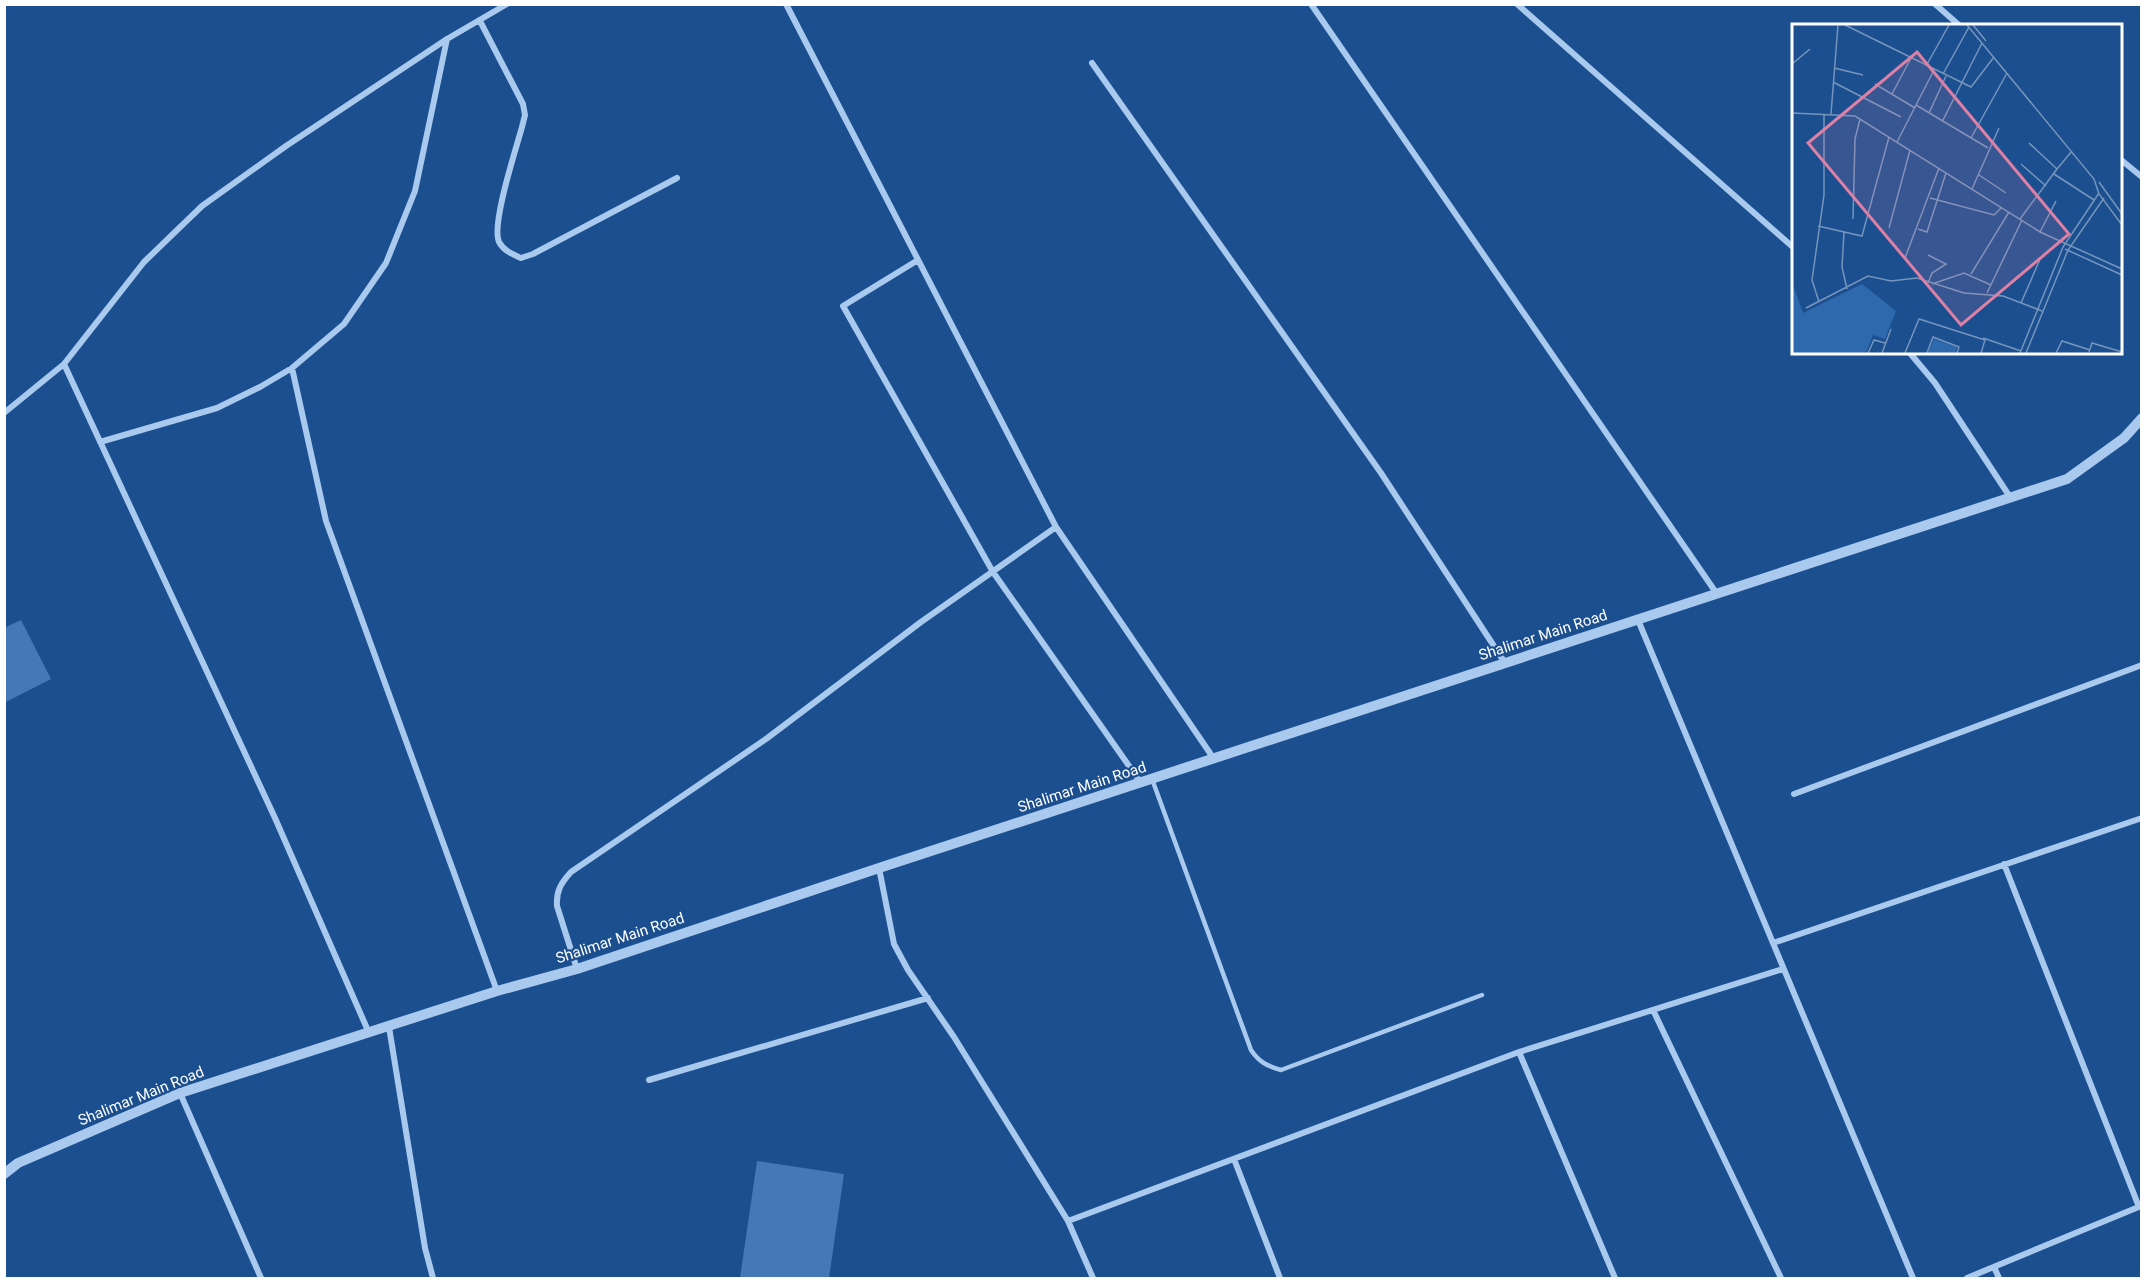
<svg xmlns="http://www.w3.org/2000/svg" width="2146" height="1283" font-family="Roboto,sans-serif">
<style>
.building{fill:#4478b7}
.lines{fill:none;stroke-linecap:round;stroke-linejoin:round}
.service{stroke:#a9c9ee;stroke-width:4.5}
.minor{stroke:#a9c9ee;stroke-width:6}
.tertiary{stroke:#a9c9ee;stroke-width:10}
.labels{text-anchor:middle;stroke-width:4.5;stroke-linejoin:round;paint-order:stroke}
.street-label{font-size:15px;fill:#fff;stroke:#1b4f8f}
.inset-road{fill:none;stroke:#7695bc;stroke-width:1.5}
.view{fill:#dd80a5;fill-opacity:0.15;stroke:#dd80a5;stroke-width:3}
.inset-edge{fill:none;stroke:#fff;stroke-width:3}
</style>
<rect width="100%" height="100%" fill="#1b4f8f"/>
<path class="building" d="M21,620L51,679L4,703V628Z
M757,1161L844,1174L829,1278H740Z"/>
<g class="lines">
<path class="service" d="M1152,779L1251,1050C1259,1062 1267,1066 1281,1070L1482,995"/>
<path class="minor" d="M786,4L1056,527L1214,759
M1311,4L1717,594
M1517,4L1794,248
M1935,4L1960,26
M480,21L523,104L525,115L522,127C516,149 491,225 499,242C504,251 512,254 521,258L533,254L677,178
M1092,63L1381,473L1505,663
M2120,159L2142,177
M918,260L843,306L993,572L1141,783
M1909,352L1935,383L2010,497
M64,364L275,818L369,1033
M292,368L326,521L497,991
M4,413L64,364L144,262L202,206L286,146L447,39L507,4
M100,442L217,408L260,387L292,368L344,324L386,263L415,191L447,39
M1638,620L1913,1278
M1794,794L2142,665
M2004,864L2139,1207
M879,868L894,944L908,970L954,1037L1068,1221L1093,1278
M1773,943L2142,818
M577,969L557,906C556,891 561,883 571,872L766,739L921,622L1056,527
M1653,1010L1781,1278
M389,1027L425,1248L433,1278
M1519,1052L1615,1278
M649,1080L928,998
M180,1093L261,1278
M1234,1159L1280,1278
M1068,1221L1519,1052L1783,969
M1994,1267L1999,1278
M1967,1278L2141,1206"/>
<path class="tertiary" d="M4,1174L18,1163L180,1093L497,991L577,969L879,868L2067,479L2124,438L2142,418"/>
</g>
<g class="labels">
<g class="street-label">
<text transform="translate(1543 635) rotate(-18)" y="5">Shalimar Main Road</text>
<text transform="translate(1082 787) rotate(-18)" y="5">Shalimar Main Road</text>
<text transform="translate(620 938) rotate(-18)" y="5">Shalimar Main Road</text>
<text transform="translate(141 1096) rotate(-22)" y="5">Shalimar Main Road</text>
</g>
</g>
<g transform="translate(1792 24)">
<rect width="330" height="330" fill="#1b4f8f"/>
<path d="M0,258L11,289L70,260L104,287L93,315L81,311L74,329H0ZM142,315L165,323L163,329H136Z" fill="#2e69ad"/>
<path class="inset-road" d="M53,1L179,63L202,33M175,1L302,155L307,170L330,201M181,1L194,17M0,40L18,25M134,42L157,1M42,44L71,51M151,50L177,3M41,58L109,93M83,60L123,84M100,70L119,34M124,81L196,124M0,89L63,92L248,208L330,245M137,89L154,52M39,90L46,1M150,98L190,19M179,114L215,49M105,118L142,46M229,140L254,162M265,145L280,127M262,150L302,176M187,151L214,169M307,158L330,190M180,165L207,104M138,174L202,191L210,183M61,195L63,115L68,95M228,195L265,145L237,119M26,202L70,212L97,113M97,204L118,126M126,205L135,208L154,149M52,208L50,243L55,265M248,208L264,177M273,225L330,251M136,231L154,240L140,249L136,259M113,234L147,144M179,250L217,188M140,260L172,249L199,261M195,269L230,196M27,278L20,256L32,171V90M229,279L249,233M14,284L76,252L99,257L125,254L172,269L211,272L250,287M191,314L229,327M297,328L300,319L330,328M76,329L82,316L93,319M90,329L99,305M113,329L127,295L193,316L189,329M135,329L141,313L167,323L165,329M228,329L271,223L307,169M234,329L276,226L312,174M264,329L270,317L298,326"/>
<path class="view" d="M125,28L277,210L169,301L16,119Z"/>
<rect width="330" height="330" class="inset-edge"/>
</g>
<rect width="2146" height="1283" fill="none" stroke="#ffffff" stroke-width="12"/>
</svg>
